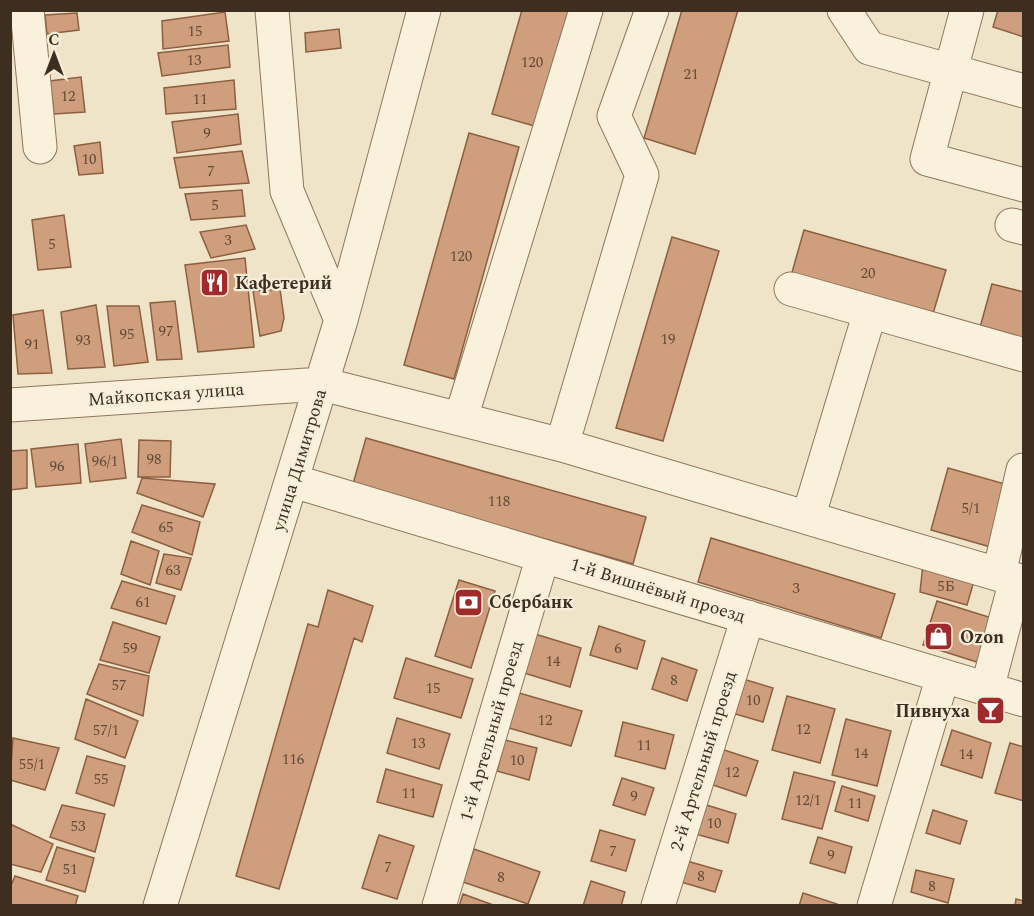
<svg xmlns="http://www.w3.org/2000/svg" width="1034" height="916" font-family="Spectral,serif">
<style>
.building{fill:#cf9f7d;stroke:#8d5f41;stroke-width:1.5}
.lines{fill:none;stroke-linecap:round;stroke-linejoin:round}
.minor-casing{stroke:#8d765c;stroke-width:35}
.minor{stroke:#faf1dc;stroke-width:33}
.labels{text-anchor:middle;stroke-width:4.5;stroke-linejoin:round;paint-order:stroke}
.number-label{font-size:15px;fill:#624a37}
.poi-label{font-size:18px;font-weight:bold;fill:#3d2e20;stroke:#f7eed8;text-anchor:start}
.street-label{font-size:18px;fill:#3d2e20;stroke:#f7eed8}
</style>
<rect width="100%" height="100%" fill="#f0e4c8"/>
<path class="building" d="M522,10H572L538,127L492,114Z
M682,10H738L695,154L644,138Z
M998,10H1024V37L993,27Z
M225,12L229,41L163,49L162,21Z
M77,13L79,30L47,34L45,15Z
M339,29L341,48L306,52L305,33Z
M228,45L230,67L162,76L158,53Z
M81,77L85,112L54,114L50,81Z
M234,80L236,109L166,114L164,88Z
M238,114L241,144L177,153L172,122Z
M469,133L519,147L454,379L404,365Z
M100,142L103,173L79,175L74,146Z
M242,151L249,183L180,188L174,158Z
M242,190L245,216L191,220L185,194Z
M64,215L71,267L38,270L32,220Z
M246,225L255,249L211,258L200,232Z
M804,230L946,270L932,317L791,276Z
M672,237L719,251L663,441L616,428Z
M245,258L254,347L198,352L185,265Z
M992,284L1024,292V343L979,331Z
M280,289L284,318L281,331L260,336L253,291Z
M175,301L182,359L157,360L150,303Z
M96,305L105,367L68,369L61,312Z
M107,306H139L148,362L114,366Z
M43,310L52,373L18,374L13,315Z
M366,438L646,517L633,564L353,484Z
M121,439L126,478L90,482L85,444Z
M139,440L171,441L170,477H138Z
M78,444L81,483L36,487L31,449Z
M27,450V488L10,490V451Z
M948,468L1012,486L994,548L931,530Z
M142,478L215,484L203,517L137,493Z
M142,505L200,522L192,555L132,532Z
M711,538L895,594L881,638L698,582Z
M131,541L159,551L150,585L121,574Z
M164,554L191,558L181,590L156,583Z
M923,564L974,581L967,605L920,592Z
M459,580L495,591L471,668L435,656Z
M122,581L175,596L166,624L111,608Z
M328,590L373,606L362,642L354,638L279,889L236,876L308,624L318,627Z
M937,601L995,619L980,663L923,645Z
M113,622L160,637L149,673L100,660Z
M599,626L645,641L637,669L590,655Z
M535,634L581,648L570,687L524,673Z
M406,658L473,679L461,718L394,698Z
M662,658L697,670L687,701L652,689Z
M99,664L149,676L143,716L87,694Z
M743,679L773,688L763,722L732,713Z
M519,693L582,711L571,746L509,728Z
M787,696L835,709L820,763L772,750Z
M86,699L138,721L125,758L75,739Z
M397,718L450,734L439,769L387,753Z
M846,719L891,731L877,786L832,775Z
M623,722L674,735L665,769L615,756Z
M952,730L991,743L982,778L941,765Z
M13,738L59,748L45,790L10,780Z
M505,740L537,748L529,780L497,771Z
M1010,743L1024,747V801L995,793Z
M718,748L758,761L746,796L707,783Z
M87,756L125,766L114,806L76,793Z
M386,769L442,785L433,817L377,802Z
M794,772L835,782L822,829L782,819Z
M622,778L654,788L645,815L613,805Z
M842,786L875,796L868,821L835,811Z
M700,803L736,814L728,843L692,833Z
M62,805L105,814L95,852L50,837Z
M933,810L967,821L960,844L926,833Z
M10,824L53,844L41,872L10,864Z
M600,830L635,840L626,871L591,861Z
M379,835L414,846L397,899L362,888Z
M818,837L852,847L845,873L810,863Z
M57,847L94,858L85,892L46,880Z
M474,849L540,872L528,904L463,882Z
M687,861L722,871L715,892L681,882Z
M916,870L954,879L948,903L911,892Z
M15,876L78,896L75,906H10V888Z
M591,881L625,892L621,906H583Z
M803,893L837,904V906H799Z
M463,894L496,906H459Z
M1016,899L1024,901V906H1015Z"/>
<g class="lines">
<defs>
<path id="minor" d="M27,10L40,147
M272,10L287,191L341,320
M844,10L869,48L1024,91
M967,10L927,159L1024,185
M1012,225L1024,228
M791,289L1024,355
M10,405L322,384L562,445L1024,582
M461,418L586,10
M562,445L642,175L614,116L652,10
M293,481L1024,700
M808,518L870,312
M999,574L1023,470
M987,689L1016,580
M160,906L341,320L424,10
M439,906L543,556
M658,906L748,617
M874,906L943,676"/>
</defs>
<use href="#minor" class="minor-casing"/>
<use href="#minor" class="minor"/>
</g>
<defs>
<symbol id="restaurant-square" viewBox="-11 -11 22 22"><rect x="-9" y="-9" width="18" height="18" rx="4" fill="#9e2a2b" stroke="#f7eed8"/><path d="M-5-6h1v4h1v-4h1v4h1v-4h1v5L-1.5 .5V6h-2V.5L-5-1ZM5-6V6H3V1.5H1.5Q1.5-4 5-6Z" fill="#fff"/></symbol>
<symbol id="bank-square" viewBox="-11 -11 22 22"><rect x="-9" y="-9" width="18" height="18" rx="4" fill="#9e2a2b" stroke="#f7eed8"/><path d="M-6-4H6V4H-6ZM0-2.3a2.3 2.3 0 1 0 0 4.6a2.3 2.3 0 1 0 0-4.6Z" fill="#fff"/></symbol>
<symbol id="shop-square" viewBox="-11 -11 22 22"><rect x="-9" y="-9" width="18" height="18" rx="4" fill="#9e2a2b" stroke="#f7eed8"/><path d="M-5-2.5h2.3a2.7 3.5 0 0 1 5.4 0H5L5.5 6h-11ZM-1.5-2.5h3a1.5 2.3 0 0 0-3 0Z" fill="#fff"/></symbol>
<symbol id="bar-square" viewBox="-11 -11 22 22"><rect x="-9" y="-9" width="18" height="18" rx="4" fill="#9e2a2b" stroke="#f7eed8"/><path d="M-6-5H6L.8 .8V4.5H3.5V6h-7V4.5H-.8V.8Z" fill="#fff"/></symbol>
</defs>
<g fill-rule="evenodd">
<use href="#restaurant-square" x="198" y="266" width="33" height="33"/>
<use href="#bank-square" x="452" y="586" width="33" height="33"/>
<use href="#shop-square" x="922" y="620" width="33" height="33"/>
<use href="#bar-square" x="974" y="694" width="33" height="33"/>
</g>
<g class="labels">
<g class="number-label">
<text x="195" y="36">15</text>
<text x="194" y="65">13</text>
<text x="532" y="67">120</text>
<text x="691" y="79">21</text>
<text x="68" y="101">12</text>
<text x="200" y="104">11</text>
<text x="207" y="138">9</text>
<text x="89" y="164">10</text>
<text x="211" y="176">7</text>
<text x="215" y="210">5</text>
<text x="228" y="245">3</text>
<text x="52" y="249">5</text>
<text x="461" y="261">120</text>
<text x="868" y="278">20</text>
<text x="166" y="336">97</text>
<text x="127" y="339">95</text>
<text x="668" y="344">19</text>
<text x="83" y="345">93</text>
<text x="32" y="349">91</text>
<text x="154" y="464">98</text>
<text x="105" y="466">96/1</text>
<text x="57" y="471">96</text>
<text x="499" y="506">118</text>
<text x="971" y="513">5/1</text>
<text x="166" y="532">65</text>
<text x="173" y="575">63</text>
<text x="946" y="591">5Б</text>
<text x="796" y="593">3</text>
<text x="143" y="607">61</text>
<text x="130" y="653">59</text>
<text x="618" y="653">6</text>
<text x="553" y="666">14</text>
<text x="674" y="685">8</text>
<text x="119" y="690">57</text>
<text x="433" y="693">15</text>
<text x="753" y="705">10</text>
<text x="545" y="725">12</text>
<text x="803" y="734">12</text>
<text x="106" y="735">57/1</text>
<text x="418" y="748">13</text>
<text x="644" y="750">11</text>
<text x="861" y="758">14</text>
<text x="966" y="759">14</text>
<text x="293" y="764">116</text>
<text x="517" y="765">10</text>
<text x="32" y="769">55/1</text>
<text x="732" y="777">12</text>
<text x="101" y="784">55</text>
<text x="409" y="798">11</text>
<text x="634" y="801">9</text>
<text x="808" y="805">12/1</text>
<text x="855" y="808">11</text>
<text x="714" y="828">10</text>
<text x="78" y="831">53</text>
<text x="613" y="856">7</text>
<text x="831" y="860">9</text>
<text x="388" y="872">7</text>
<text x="70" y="874">51</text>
<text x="701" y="881">8</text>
<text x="501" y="882">8</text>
<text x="932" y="891">8</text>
</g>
<g class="poi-label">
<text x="235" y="289">Кафетерий</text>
<text x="489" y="608">Сбербанк</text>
<text x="960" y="643">Ozon</text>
<text x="970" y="717" text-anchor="end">Пивнуха</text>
</g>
<g class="street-label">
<text transform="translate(166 394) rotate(-4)" y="6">Майкопская улица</text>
<text transform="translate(299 460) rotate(-73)" y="6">улица Димитрова</text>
<text transform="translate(658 590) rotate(17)" y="6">1-й Вишнёвый проезд</text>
<text transform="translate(491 731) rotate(-74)" y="6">1-й Артельный проезд</text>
<text transform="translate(703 761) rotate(-73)" y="6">2-й Артельный проезд</text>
</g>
</g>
<rect width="1034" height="916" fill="none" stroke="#3d2e20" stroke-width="24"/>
<g transform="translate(54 54)" stroke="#f7eed8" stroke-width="4.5" paint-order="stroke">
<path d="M0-4.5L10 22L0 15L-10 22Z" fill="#3d2e20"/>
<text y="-9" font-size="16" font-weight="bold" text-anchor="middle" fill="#3d2e20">С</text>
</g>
</svg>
